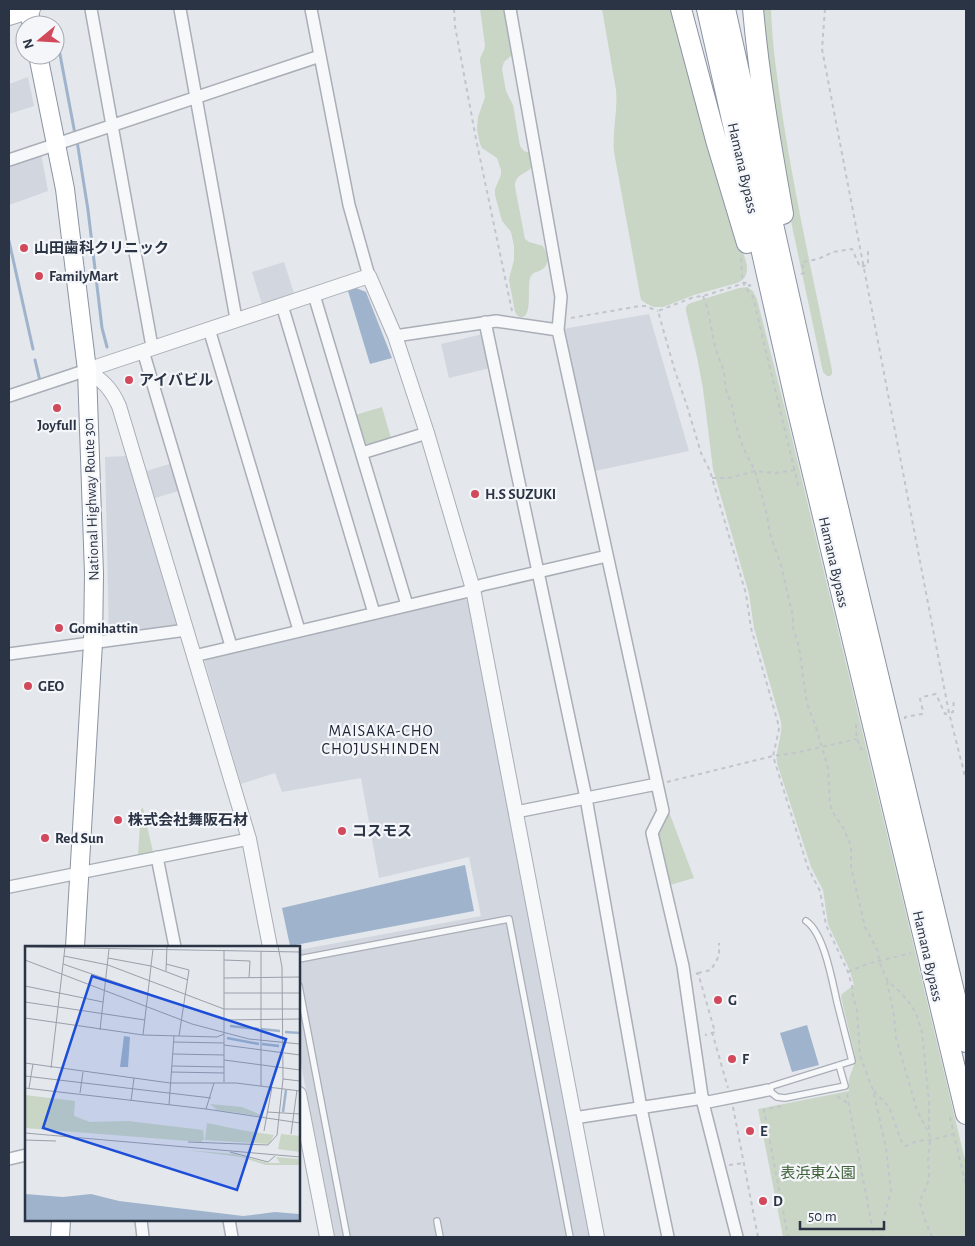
<svg xmlns="http://www.w3.org/2000/svg" width="975" height="1246" font-family="'Alegreya Sans','Noto Sans JP',sans-serif">
<style>
.built{fill:#d2d6de}
.green{fill:#c9d6c5}
.water{fill:#9fb4cc}
.lines{fill:none;stroke-linecap:round;stroke-linejoin:round}
.stream{stroke:#9fb4cc;stroke-width:3}
.service-casing{stroke:#a9aeb7;stroke-width:8}
.minor-casing{stroke:#a9aeb7;stroke-width:14}
.tertiary-casing{stroke:#a9aeb7;stroke-width:16}
.primary-casing{stroke:#a3abb8;stroke-width:20}
.trunk-casing{stroke:#8b94a3;stroke-width:20}
.motorway-casing{stroke:#8b94a3;stroke-width:22}
.path{stroke:#c2c5cb;stroke-width:2;stroke-dasharray:4 4;stroke-linecap:butt}
.service{stroke:#f7f8fa;stroke-width:5.5}
.minor{stroke:#f7f8fa;stroke-width:11}
.tertiary{stroke:#f7f8fa;stroke-width:14}
.primary{stroke:#fff;stroke-width:18}
.trunk{stroke:#fff;stroke-width:18}
.motorway{stroke:#fff;stroke-width:20}
.poi-dot{fill:#d1495b;stroke:#f4f6f9;stroke-width:2}
.labels{text-anchor:middle;stroke-width:4.5;stroke-linejoin:round;paint-order:stroke}
.street-label{font-size:15px;fill:#2b3445;stroke:#f4f6f9}
.poi-label{font-size:15px;font-weight:bold;fill:#2b3445;stroke:#f4f6f9;text-anchor:start}
.park-label{font-size:15px;fill:#3f6138;stroke:#f4f6f9}
.neighbourhood-label{font-size:16px;letter-spacing:1px;fill:#1d2536;stroke:#f4f6f9}
.inset-river{fill:none;stroke:#9fb4cc;stroke-width:2.5}
.inset-road{fill:none;stroke:#9a9fa9;stroke-width:1}
.view{fill:#1d4ed8;fill-opacity:0.15;stroke:#1d4ed8;stroke-width:2.5}
.inset-edge{fill:none;stroke:#2b3445;stroke-width:2.5}
</style>
<rect width="100%" height="100%" fill="#e4e7ec"/>
<path class="built" d="M28,77L34,106L9,114V84Z
M41,153L48,191L9,205V164Z
M284,262L294,293L262,304L252,272Z
M649,314L689,451L595,471L563,329Z
M483,334L490,368L449,378L441,344Z
M126,456L178,628L109,637L105,457Z
M173,463L182,490L155,498L146,471Z
M463,598L468,601L590,1237H335L299,1054V950L481,916L469,857L379,878L361,778L282,792L275,773L241,784L205,662L207,657Z"/>
<path class="green" d="M480,9H506L513,52L512,55L504,62L502,69L506,91L513,105L520,146L524,151L530,153L533,166C526,175 515,173 515,187L525,239L529,242L543,246C547,254 551,265 541,270C538,272 533,272 531,276C526,283 534,320 520,317C517,316 517,314 515,312L509,280L510,275L514,260V246L511,232L502,221L495,195V189L501,175V170L497,158L482,148L480,144L477,129L478,117L485,97L480,61C480,55 485,51 485,45Z
M602,9H674L719,172L747,265C747,275 746,279 737,283L694,295L663,307H654L647,304L641,300L614,152C612,131 618,111 616,90Z
M760,9H771C772,46 778,82 783,119C796,203 815,287 832,370V374L830,376H827L823,372L792,226L780,156Z
M747,287L753,291L757,299L784,405L966,1164V1237H783L758,1109L849,1091C846,1076 856,1069 855,1056L841,997L842,994L854,985L850,971L828,924L823,890L811,867L777,763C775,749 783,736 781,722L754,628L749,594L713,469L703,389L697,357L686,311C686,307 686,305 691,303L739,288Z
M382,407L391,438L369,445L363,442L355,415Z
M143,808L153,852L138,855L141,809Z
M669,812L694,878L670,885L658,834Z"/>
<path class="water" d="M356,288L366,292L392,358L370,364L348,291Z
M465,865L474,911L290,946L282,908Z
M807,1025L819,1065L792,1072L780,1033Z"/>
<g class="lines">
<path class="stream" d="M55,28L75,134
M77,141L88,210L102,328L107,347
M9,241L33,349
M35,360L40,381L37,382"/>
<defs>
<path id="service" d="M806,921C824,933 832,980 837,1002C842,1022 847,1042 852,1061L772,1086L768,1090L777,1097L785,1098L845,1086L839,1065
M299,959L509,919L570,1237
M299,986L347,1237
M437,1221L440,1237"/>
<path id="minor" d="M91,9L151,341L153,348
M180,9L235,313L238,320
M311,9L349,205L369,276
M9,160L320,56
M314,295L407,605
M282,305L374,613
M485,322L586,798L641,1108L668,1237
M209,329L299,630
M558,330L663,811L652,833L683,966L703,1103L737,1237
M395,336L496,321L558,330L561,297L510,9
M143,351L231,646
M9,396L87,370
M362,453L427,433
M9,654L179,631L186,629
M194,656L465,592L482,585L607,556
M516,812L657,784
M157,857L175,947
M9,887L249,839
M703,1103L768,1090
M574,1118L703,1098
M9,1159L26,1155
M141,1220L143,1237
M229,1220L232,1237"/>
<path id="tertiary" d="M87,370L369,276L395,336L427,433L473,589L597,1237
M87,370C103,381 111,388 119,406L249,839L270,947
M299,1094L327,1237"/>
<path id="primary" d="M9,16L31,9"/>
<path id="trunk" d="M28,9L32,25
M38,55L65,189L87,370L94,574L93,643L75,947
M60,1237L61,1220"/>
<path id="motorway" d="M681,9L716,140L747,243
M707,9L796,403L966,1114
M725,9L812,399L966,1042
M753,9C759,78 771,146 783,214"/>
</defs>
<use href="#service" class="service-casing"/>
<use href="#minor" class="minor-casing"/>
<use href="#tertiary" class="tertiary-casing"/>
<use href="#primary" class="primary-casing"/>
<use href="#trunk" class="trunk-casing"/>
<use href="#motorway" class="motorway-casing"/>
<path class="path" d="M454,9L455,26L476,139L512,311
M825,9L822,49L949,713L966,780
M741,258C743,275 739,283 753,297L799,489
M801,274L804,273L802,262L818,259L833,252L852,249L860,267L868,265V249
M751,285L749,286L748,282L703,296L694,297L658,311L674,368L687,406L701,453L710,471L746,594L751,628L778,723L779,729L778,734L773,756L808,868L820,891L826,925L848,972L852,986L853,997L857,1010L860,1056L873,1090L886,1148L891,1191L883,1221L882,1237
M703,296L708,310L715,347L724,372L726,390L732,406L736,426L743,447L755,471L767,515L770,534L781,565L793,617V627L799,647L807,704L816,727L828,768L830,804L832,811L844,829L849,841L851,847V867L865,927L878,951L879,961L887,980L903,995L911,1005L917,1016L922,1032L929,1103V1132L930,1140L928,1160L929,1176L927,1186L922,1195L920,1204L926,1223L932,1237
M571,318L640,306H645L658,311
M712,478H729L755,471L775,473L795,470
M905,719V717L922,714L923,711L920,699L922,697L936,694L945,714L953,712L954,698
M856,724C856,736 857,741 862,750
M667,782L773,756L794,753L857,739
M848,972L867,964L911,953
M698,973L711,970L719,956V943
M696,974L698,973L715,1032L705,1035
M887,981L894,1016L896,1038L917,1110L927,1130
M712,1032L728,1088
M874,1091L889,1107L902,1143L906,1146L917,1141L930,1140L954,1134
M847,1094L874,1237
M837,1096L849,1104
M781,1106L764,1110L788,1237
M733,1107L758,1237
M950,1117L966,1186
M729,1165L744,1163"/>
<use href="#service" class="service"/>
<use href="#minor" class="minor"/>
<use href="#tertiary" class="tertiary"/>
<use href="#primary" class="primary"/>
<use href="#trunk" class="trunk"/>
<use href="#motorway" class="motorway"/>
</g>
<g class="poi-dot">
<circle cx="24" cy="248" r="5"/>
<circle cx="39" cy="276" r="5"/>
<circle cx="129" cy="380" r="5"/>
<circle cx="57" cy="408" r="5"/>
<circle cx="475" cy="494" r="5"/>
<circle cx="59" cy="628" r="5"/>
<circle cx="28" cy="686" r="5"/>
<circle cx="118" cy="820" r="5"/>
<circle cx="342" cy="831" r="5"/>
<circle cx="45" cy="838" r="5"/>
<circle cx="718" cy="1000" r="5"/>
<circle cx="732" cy="1059" r="5"/>
<circle cx="750" cy="1131" r="5"/>
<circle cx="763" cy="1201" r="5"/>
</g>
<g class="labels">
<g class="street-label">
<text transform="translate(743 168) rotate(77)" y="5">Hamana Bypass</text>
<text transform="translate(91 499) rotate(-92)" y="5">National Highway Route 301</text>
<text transform="translate(834 562) rotate(77)" y="5">Hamana Bypass</text>
<text transform="translate(928 956) rotate(77)" y="5">Hamana Bypass</text>
</g>
<g class="poi-label">
<text x="34" y="253">山田歯科クリニック</text>
<text x="49" y="281">FamilyMart</text>
<text x="139" y="385">アイバビル</text>
<text x="57" y="430" text-anchor="middle">Joyfull</text>
<text x="485" y="499">H.S SUZUKI</text>
<text x="69" y="633">Gomihattin</text>
<text x="38" y="691">GEO</text>
<text x="128" y="825">株式会社舞阪石材</text>
<text x="352" y="836">コスモス</text>
<text x="55" y="843">Red Sun</text>
<text x="728" y="1005">G</text>
<text x="742" y="1064">F</text>
<text x="760" y="1136">E</text>
<text x="773" y="1206">D</text>
</g>
<g class="park-label">
<text x="818" y="1178">表浜東公園</text>
</g>
<g class="neighbourhood-label">
<text x="381" y="736">MAISAKA-CHO<tspan x="381" dy="18">CHOJUSHINDEN</tspan></text>
</g>
</g>
<g transform="translate(25 946)">
<rect width="275" height="275" fill="#e4e7ec"/>
<path d="M0,149L50,155L49,170L65,176L103,175L178,184L179,193L176,196L0,182ZM185,158L217,161L241,171L192,164ZM182,177L216,184L249,189L244,198L180,194ZM256,188L275,190V206L253,203ZM161,204L209,208L243,217H255L251,211L275,213V219H240L216,211Z" fill="#c9d6c5"/>
<path d="M99,90L105,91L103,121H95ZM0,248L38,251L66,248L94,255L218,270L250,266L274,268L275,275H0Z" fill="#9fb4cc"/>
<path class="inset-river" d="M205,80L234,83M236,83L255,85M260,86L275,87M202,92L234,98M237,98L254,100M258,166L261,144"/>
<path class="inset-road" d="M0,1L275,6M199,4V136M236,5V140M39,10L83,19L199,63H275M83,12L126,20L163,34M0,14L167,78L224,93L275,98M199,14L225,15L224,32M38,18L199,74L275,73M141,18L164,24L154,90M141,25L142,0M199,32L275,31M0,40L78,56M199,47H275M0,56L120,74M0,72L118,89L192,91L199,88M75,84L84,3M118,89L128,3M149,96L199,97M199,99L275,109M148,108L199,109M199,114L275,124M0,117L145,137H211L275,145M147,120L199,121M26,122L40,1M146,126L199,127M0,130L186,152M258,133L275,135M189,137L181,163L275,177M0,142L181,163M4,142L8,118M55,147L58,126M106,155L109,132M144,159L149,90M242,166L275,168M239,185L247,141M0,187L275,211M266,188L272,144M252,189L258,133L257,21L253,0M0,194L31,195M163,196L243,199L252,189M205,206L243,216L250,210"/>
<path class="view" d="M67,30L261,93L212,244L18,182Z"/>
<rect width="275" height="275" class="inset-edge"/>
</g>
<rect width="975" height="1246" fill="none" stroke="#2b3445" stroke-width="20"/>
<g transform="translate(40 40) rotate(252)"><circle r="24" fill="#f4f6f9" stroke="#a4a8b1"/>
<path d="M0-4L9 19L0 12L-9 19Z" fill="#d1495b"/>
<text y="-8" font-size="14" font-weight="bold" text-anchor="middle" fill="#2b3445">N</text>
</g>
<path d="M800 1221v8h84v-8" fill="none" stroke="#2b3445" stroke-width="2.5"/>
<text x="808" y="1221" font-size="15" fill="#2b3445" stroke="#f4f6f9" stroke-width="4" paint-order="stroke">50 m</text>
</svg>
